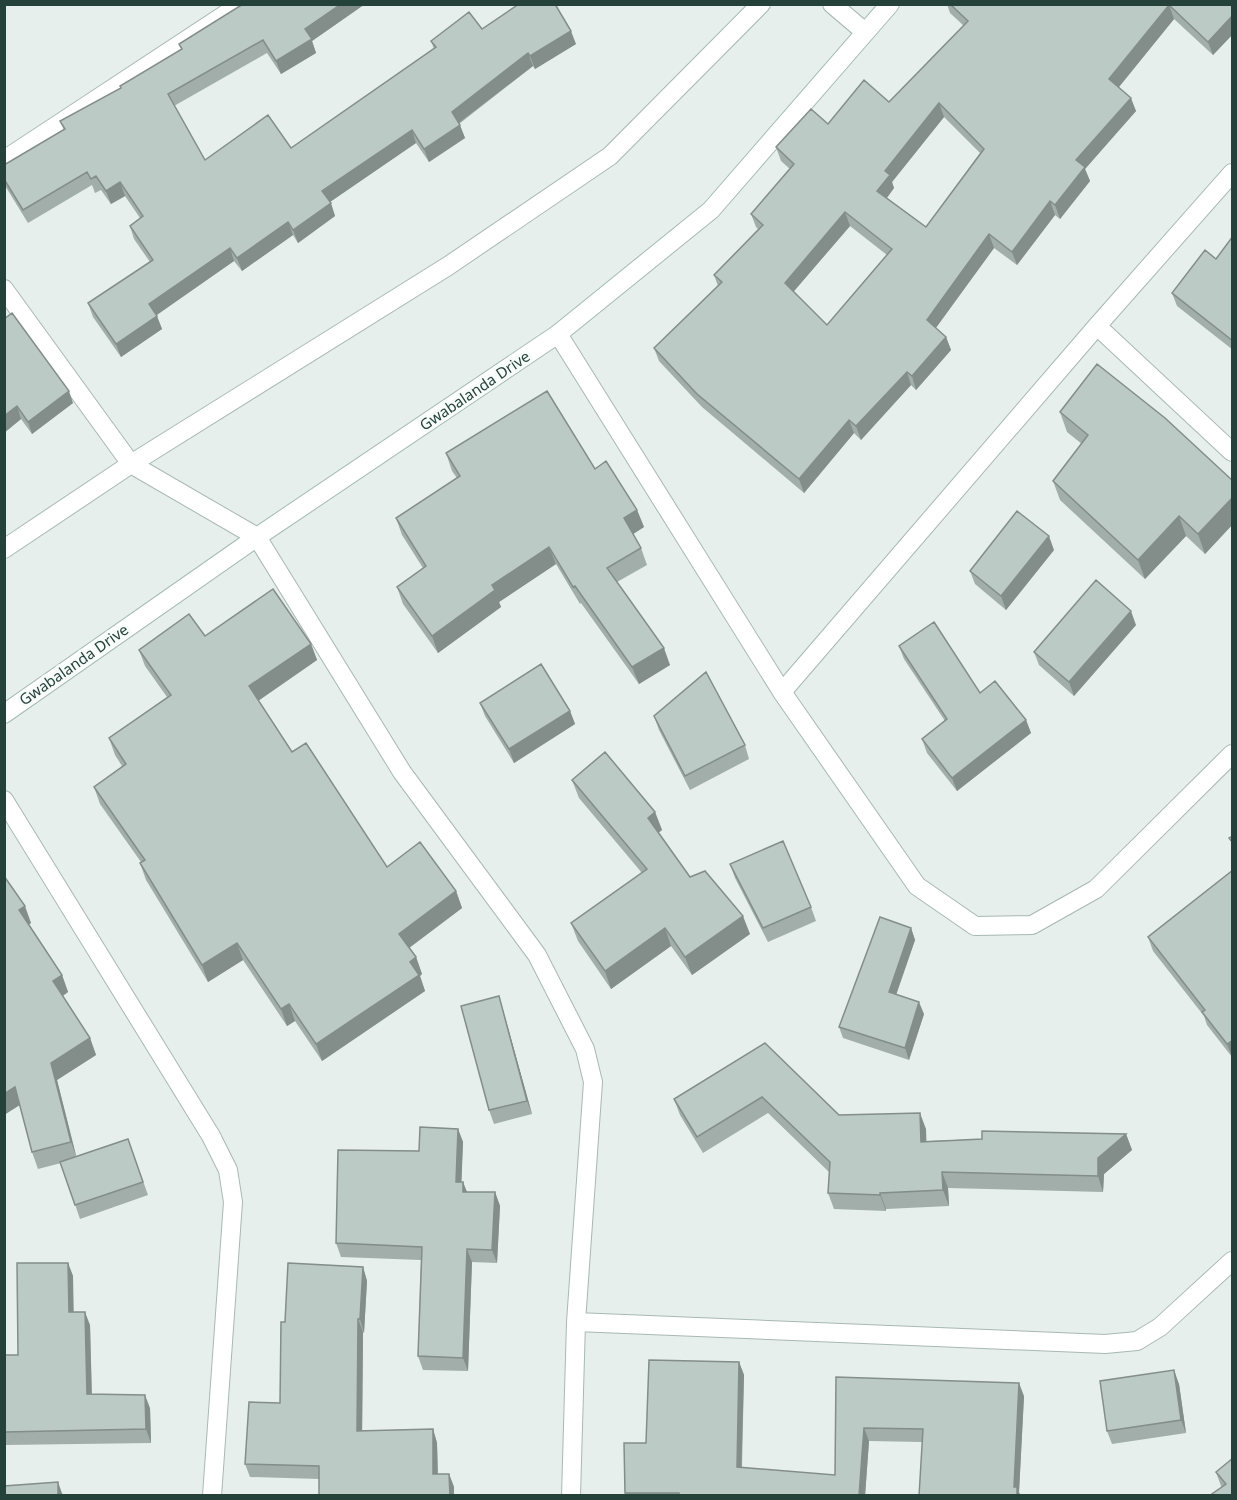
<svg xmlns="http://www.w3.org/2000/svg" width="1237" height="1500" font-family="'Noto Sans',sans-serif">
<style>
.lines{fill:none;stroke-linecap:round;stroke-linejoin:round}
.street-casing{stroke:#a8b8b2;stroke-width:20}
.secondary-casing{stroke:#a4bbb3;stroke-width:20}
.street{stroke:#fff;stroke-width:18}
.secondary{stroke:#fff;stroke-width:18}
.wall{fill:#a1aea9;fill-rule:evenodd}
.shaded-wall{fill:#838d89}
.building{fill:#bbcac4;stroke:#838d89;stroke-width:1.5;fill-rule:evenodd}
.labels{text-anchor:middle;stroke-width:6;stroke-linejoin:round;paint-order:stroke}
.street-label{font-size:15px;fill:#24423a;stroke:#f7fbf9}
</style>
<rect width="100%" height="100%" fill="#e6efeb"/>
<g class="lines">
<defs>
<path id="street" d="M832,4L865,32
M4,160L241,4
M4,289L131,464L257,537L402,772L537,955L585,1049L593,1082L576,1322L571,1496
M1097,326L1232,452
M558,334L782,692L917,886L975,926L1032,925L1096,889L1232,754
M4,549L131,464L448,266L610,156L761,4
M782,692L1097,326L1232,173
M4,800L211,1136L228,1170L233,1202L212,1496
M576,1322L1105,1344L1137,1341L1160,1327L1232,1261"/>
<path id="secondary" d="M4,714L257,537L558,334L711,210L890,4"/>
</defs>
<use href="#street" class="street-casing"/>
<use href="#secondary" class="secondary-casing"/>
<use href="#street" class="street"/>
<use href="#secondary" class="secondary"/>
</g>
<path class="wall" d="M243,4H365L312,41L316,53L281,74L267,53L174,106L205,160L291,148L434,49L431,41L482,29L576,44L535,69L533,66L459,124L465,138L429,162L416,143L330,202L335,216L298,243L293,235L242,271L234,261L156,315L162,329L121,357L93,317L88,303L150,262L134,239L130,226L140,218L125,196L111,204L101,190L95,193L92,185L28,223L4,184V165L64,130L60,121L121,89L120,86L182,50L179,44Z
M947,4H1233V34L1213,55L1174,19L1119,87L1136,111L1085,169L1090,181L1060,219L1055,215L1017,265L994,248L936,328L946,337L951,350L916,390L911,385L861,440L854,433L804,493L702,407L659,361L654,348L718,286L714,275L758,229L756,227L751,214L790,169L781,161L776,147L828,124L889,102L964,26L950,13ZM944,117L980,153L926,227L887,198L894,188L892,182ZM850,226L887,255L827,325L793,292Z
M1233,236V350L1177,306L1172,293L1216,259Z
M4,319L73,403L32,434L21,419L4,433Z
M1060,412L1233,481V524L1205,554L1186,536L1145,579L1060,500L1053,481L1082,444L1067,432Z
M446,453L595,469L637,510L644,527L633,534L641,548L647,565L617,582L670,665L639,684L581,603L580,604L556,564L499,602L501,607L438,653L403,604L397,587L423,568L402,535L396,518L457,478L452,471Z
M1054,550L1006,610L975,584L970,571Z
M1136,625L1074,696L1039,665L1034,652Z
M205,636L311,644L317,660L258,701L292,752L387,867L456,891L462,908L409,948L416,957L422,974L420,976L425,991L322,1061L295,1021L287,1026L243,960L208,982L146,880L140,863L141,862L100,804L94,787L122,766L115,755L109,738L167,697L145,666L139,650Z
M899,646L1026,720L1031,733L957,791L927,753L922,739L945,721L904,659Z
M480,703L570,711L575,724L514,763L485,716Z
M654,716L745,745L749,759L690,790L659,730Z
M572,780L655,812L662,830L658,833L690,877L750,934L692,975L671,946L611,989L578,941L571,923L642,873L579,798Z
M730,864L811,907L816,921L768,942L735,878Z
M1233,870L1232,1057L1207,1025L1204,1016L1153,951L1148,937Z
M4,876L31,923L29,924L62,975L68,992L63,996L90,1038L96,1055L57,1080L76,1157L128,1139L148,1195L80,1219L61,1163L38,1169L32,1152L20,1105L4,1115Z
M911,928L915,940L896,994L924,1014L909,1060L843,1038L839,1027Z
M503,1010L532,1114L494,1124L489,1110Z
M765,1043L839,1115L926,1129V1141L1126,1134L1132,1150L1104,1174L1103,1192L948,1188L949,1206L886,1209V1211L834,1209L828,1193L829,1172L768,1113L703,1153L680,1115L674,1099Z
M458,1129L463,1142L461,1182H463L467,1192H495L500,1206L497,1263L472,1262L468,1371L423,1370L418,1356L421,1260L341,1257L336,1243L419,1151Z
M68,1263L73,1276V1312L90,1325L92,1394L150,1408L151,1443L4,1445V1355H18Z
M363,1267L367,1281L364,1333L363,1332L362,1431L433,1429L437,1443L438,1474H449L454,1487V1496H319V1479L250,1477L245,1464L280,1403L285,1322Z
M739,1362L744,1375L742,1468L835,1475L836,1377L1024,1396L1019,1492L922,1442L869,1441L865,1496H626L625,1493L646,1443Z
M1179,1384L1186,1433L1112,1444L1107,1431Z
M1233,1458V1496L1221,1486L1216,1472Z"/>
<path class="shaded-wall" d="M341,4H365L312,41L316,53L281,74L276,61L305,29Z
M1169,5L1174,19L1114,93L1109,79Z
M1233,15V34L1213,55L1208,42Z
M571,31L576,44L535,69L530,56Z
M528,53L533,66L456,125L452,112Z
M1131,98L1136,111L1085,169L1090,181L1060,219L1055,205L1076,160Z
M939,103L944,117L892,182L894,188L882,204L877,191L885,171Z
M460,125L465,138L429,162L424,149Z
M412,130L416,143L327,204L322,191Z
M120,182L125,196L111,204L106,191Z
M1050,201L1055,215L1017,265L1012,252Z
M331,203L335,216L298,243L293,230Z
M845,212L850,226L789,297L785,283Z
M288,222L293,235L242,271L237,258Z
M989,234L994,248L932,333L927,320Z
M230,248L234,261L154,317L149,304Z
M157,316L162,329L121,357L116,344Z
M946,337L951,350L916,390L912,376Z
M907,372L911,385L861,440L856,426Z
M69,391L73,403L32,434L28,422Z
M17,406L21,419L4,433V416Z
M849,420L854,433L804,493L799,479Z
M1233,497V524L1205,554L1198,534Z
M637,510L644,527L630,536L624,518Z
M1179,516L1186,536L1145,579L1138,560Z
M1049,536L1054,550L1006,610L1001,596Z
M549,547L556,564L499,602L501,607L438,653L432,636L492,585Z
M1131,611L1136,625L1074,696L1069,682Z
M311,644L317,660L255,703L249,686Z
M664,648L670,665L639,684L632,667Z
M570,711L575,724L514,763L509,749Z
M1026,720L1031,733L957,791L952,778Z
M655,812L662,830L654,836L648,818Z
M456,891L462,908L405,951L399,934Z
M25,906L31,923L25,927L19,910Z
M743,916L750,934L692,975L685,957Z
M665,928L671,946L611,989L605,971Z
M911,928L915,940L893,1004L889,992Z
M237,943L243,960L208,982L202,965Z
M416,957L422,974L420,976L425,991L322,1061L316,1044Z
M62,975L68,992L59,998L53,981Z
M499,996L503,1010L532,1114L527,1101Z
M919,1002L924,1014L909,1060L905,1048Z
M289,1004L295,1021L287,1026L281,1009Z
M90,1038L96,1055L57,1080L77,1159L71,1142L51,1063Z
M1233,1040V1057H1232L1227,1044Z
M15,1087L21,1104L4,1115V1094Z
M920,1113L926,1129L927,1158L921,1142Z
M458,1129L463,1142L461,1195L456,1182Z
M1126,1134L1132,1150L1104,1174L1103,1192L1098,1176V1158Z
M942,1172L948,1188L949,1206L943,1190Z
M463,1182L468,1195L463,1192Z
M495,1192L500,1206L497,1263L492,1250Z
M880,1193L886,1209V1211L880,1195Z
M467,1249L472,1262L468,1371L463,1358Z
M68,1263L73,1276L74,1326L69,1312Z
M363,1267L367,1281L364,1333L360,1319Z
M85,1312L90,1325L92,1408L87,1394Z
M358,1319L363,1332L362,1444L357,1431Z
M739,1362L744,1375L741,1481L737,1467Z
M1174,1370L1179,1384L1186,1433L1181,1420Z
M1019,1383L1024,1396L1019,1492L1021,1496H1017L1014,1487Z
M145,1395L150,1408L151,1443L146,1429Z
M864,1428L869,1441L865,1496H859Z
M433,1429L437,1443L438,1487L433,1474Z
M449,1474L454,1487V1496H450Z
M58,1482L63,1496H58Z"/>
<path class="building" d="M243,4H341L305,29L312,39L276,61L263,40L168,94L205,160L268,115L291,148L436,47L431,41L469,12L482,29L519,4H555L571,31L530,56L528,53L452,112L460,125L424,149L412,130L322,191L331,203L293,230L288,222L237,258L230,248L149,304L157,316L116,344L88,303L153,260L130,226L143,216L120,182L106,191L96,176L91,179L87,172L23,210L4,179V165L65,129L60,121L121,88L120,86L182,49L179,44Z
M950,4H1233V15L1208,42L1169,5L1109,79L1131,98L1076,160L1085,167L1055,205L1050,201L1012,252L989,234L927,320L946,337L912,376L907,372L856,426L849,420L799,479L697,394L654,348L722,282L714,275L763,225L751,214L794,164L776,147L811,109L828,124L864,80L889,102L968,21ZM939,103L984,149L926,227L877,191L890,175L885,171ZM845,212L892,249L827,325L785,283Z
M1233,236V341L1172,293L1205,250L1216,259Z
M12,313L69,391L28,422L17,406L4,416V319Z
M1097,364L1165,418L1233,481V497L1198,534L1179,516L1138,560L1053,481L1088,435L1060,412Z
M547,391L595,469L606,461L637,510L624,518L641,548L607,568L664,648L632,667L575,586L573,587L549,547L492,585L495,590L432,636L397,587L426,566L396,518L460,476L446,453Z
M1017,511L1049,536L1001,596L970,571Z
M1096,580L1131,611L1069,682L1034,652Z
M273,589L311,644L249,686L292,752L306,743L387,867L420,842L456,891L399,934L416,957L410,962L419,975L316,1044L289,1004L281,1009L237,943L202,965L140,863L145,860L94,787L126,764L109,738L171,695L139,650L189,614L205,636Z
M934,622L980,693L995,681L1026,720L952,778L922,739L947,719L899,646Z
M541,664L570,711L509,749L480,703Z
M706,672L745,745L685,776L654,716Z
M605,752L655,812L648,818L690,877L705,871L743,916L685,957L665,928L605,971L571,923L647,869L572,780Z
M1233,836V843L1229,838Z
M783,841L811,907L763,928L730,864Z
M1233,870V1040L1227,1044L1202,1012L1205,1010L1148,937Z
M4,876L25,906L19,910L62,975L53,981L90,1038L51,1063L71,1142L32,1152L15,1087L4,1094Z
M880,917L911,928L889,992L919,1002L905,1048L839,1027Z
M499,996L527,1101L489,1110L461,1006Z
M765,1043L839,1115L920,1113L921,1142L982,1139V1131L1126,1134L1098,1158V1176L942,1172L943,1190L880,1193V1195L828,1193L830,1162L762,1097L697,1137L674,1099Z
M420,1127L458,1129L456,1182H463V1192H495L492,1250L467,1249L463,1358L418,1356L422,1247L336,1243L338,1150L419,1151Z
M128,1139L143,1182L75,1205L60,1162Z
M17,1263H68L69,1312H85L87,1394L145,1395L146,1429L4,1432V1355H18Z
M288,1263L363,1267L360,1319H358L357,1431L433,1429V1474H449L450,1496H319V1466L245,1464L249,1402L280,1403L281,1322H285Z
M649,1360L739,1362L737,1467L835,1475L836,1377L1019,1383L1014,1487H1017V1496H919L923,1429L864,1428L859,1496H679V1493H625L624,1443H646Z
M1174,1370L1181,1420L1107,1431L1100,1381Z
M1233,1458V1496H1209L1226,1484L1216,1472Z
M58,1482V1496H4V1486Z"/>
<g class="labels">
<g class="street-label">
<text transform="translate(475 391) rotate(-34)" y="5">Gwabalanda Drive</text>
<text transform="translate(74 665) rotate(-35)" y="5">Gwabalanda Drive</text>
</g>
</g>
<rect width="1237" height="1500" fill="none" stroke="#24423a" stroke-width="12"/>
</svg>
